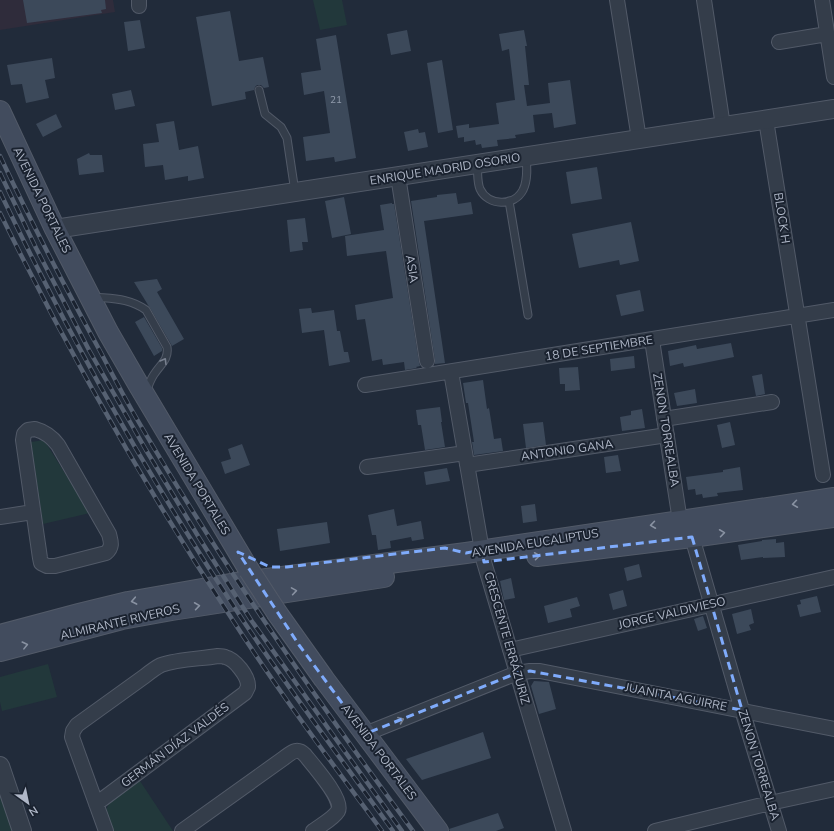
<svg xmlns="http://www.w3.org/2000/svg" width="834" height="831" font-family="'Nunito Sans',sans-serif">
<style>
.medical{fill:#2f2c3b}
.green{fill:#22383b}
.building{fill:#3c495a}
.lines{fill:none;stroke-linecap:round;stroke-linejoin:round}
.service-casing{stroke:#525a68;stroke-width:9}
.minor-casing{stroke:#525a68;stroke-width:16}
.tertiary-casing{stroke:#525a68;stroke-width:20}
.secondary-casing{stroke:#525a68;stroke-width:22}
.service{stroke:#343d4a;stroke-width:7}
.minor{stroke:#343d4a;stroke-width:14}
.tertiary{stroke:#343d4a;stroke-width:18}
.secondary{stroke:#424c5e;stroke-width:20}
.rail-casing{stroke:#566172;stroke-width:4.5}
.rail{stroke:#1a222f;stroke-width:3;stroke-dasharray:9;stroke-linecap:butt}
.secondary-bridge-casing{stroke:#525a68;stroke-width:22;stroke-linecap:butt}
.secondary-bridge{stroke:#424c5e;stroke-width:20}
.oneway{stroke:#78808f}
.oneway2{stroke:#8992a2}
.marked{fill:none;stroke:#7fabfb;stroke-width:3;stroke-dasharray:8 5;stroke-linejoin:round}
.labels{text-anchor:middle;stroke-width:4;stroke-linejoin:round;paint-order:stroke}
.number-label{font-size:10px;fill:#929cac}
.street-label{font-size:12px;fill:#afb7c7;stroke:#1a222f}
</style>
<rect width="100%" height="100%" fill="#212b3a"/>
<path class="medical" d="M0,0H113L115,12L0,30Z"/>
<path class="green" d="M313,0H342L347,25L320,30Z
M44,440L90,513L43,524L31,442Z
M48,664L57,697L2,711L0,702V677Z
M0,774L20,831H0Z
M138,778L173,831H112C111,826 107,817 106,813C106,799 129,785 138,778Z"/>
<path class="building" d="M23,0H105L106,9L101,10L102,13L27,23Z
M230,11L239,61L263,57L269,87L264,88L261,85H257L255,87L254,90L245,92L246,99L212,106L196,17Z
M140,20L145,48L128,51L124,22Z
M407,30L411,51L391,55L387,34Z
M524,30L527,46H525L529,85H524L527,106L550,103L548,83L570,80L576,124L554,128L552,113L533,115L535,132L515,135L516,138L497,140L498,146L482,148L481,144L476,145L475,140L464,142V137L458,138L456,126L469,124V128L499,124L496,103L515,100L509,49L502,51L499,34Z
M336,35L356,158L335,162L334,157L306,161L303,137L330,133L324,91L304,95L301,73L321,70L316,39Z
M52,58L55,78L45,80L49,98L26,103L22,84L11,85L7,65Z
M442,60L453,130L438,133L427,63Z
M131,90L135,106L115,110L112,94Z
M56,114L62,127L43,137L36,124Z
M174,121L179,150L198,146L204,178L188,181V176L165,180L163,165L145,167L143,144L159,142L156,124Z
M418,129L419,133L425,132L428,147L408,151L404,132Z
M89,153L90,155H102L104,172L79,175L77,159Z
M597,167L602,199L571,204L566,172Z
M456,193L458,204L471,202L473,214L424,221L445,363L435,364V360L411,201L437,197V195Z
M344,197L351,234L332,238L325,201Z
M392,203V204H394L419,362L420,366L416,367L417,368L405,370L404,362L383,365L382,359L372,361L365,319L357,320L355,305L393,298L386,251L347,256L345,236L384,230L380,205Z
M305,218L308,242H302L303,250L290,252L287,220Z
M631,222L639,261L620,265L619,260L579,268L572,234Z
M157,279L162,289L157,292L184,339L172,346L150,308L148,305L134,282Z
M640,290L644,311L621,316L616,295Z
M311,308L312,313L334,310L337,331H340L344,352H348L350,362L329,366L324,330L302,333L299,309Z
M144,317L162,348V351L154,356L135,322Z
M731,343L734,357L684,367L683,363L670,366L668,351L696,345L697,349Z
M634,356L635,368L611,371L610,359Z
M578,367L580,390L565,391V384H560L559,368Z
M762,374L765,394L756,396L752,376Z
M483,380L487,409L489,408L494,439L501,438L503,451L474,455L472,442H474L468,403H466L463,383Z
M695,389L697,403L677,406L674,393Z
M440,407L442,422H441L445,447L425,450L421,425H418L416,410Z
M642,409L645,428L622,431L620,417L631,415V411Z
M543,422L546,445L526,448L523,424Z
M730,422L735,445L722,448L717,425Z
M242,444L250,465L225,474L221,462L231,459L228,449Z
M618,455L621,471L606,473L604,457Z
M740,467L743,490L717,493L718,496L703,498L702,494L696,495L695,489L688,490L686,477L723,472V470Z
M447,468L450,481L426,485L424,472Z
M535,504L537,521L523,523L521,506Z
M394,509L397,526L421,521L424,539L412,541L411,537L390,541L391,548L378,550L376,535H372L368,515Z
M327,522L330,543L280,551L277,529Z
M776,539V543L784,542L785,557L763,558V557L741,560L738,545L762,541V540Z
M639,564L642,577L627,581L624,568Z
M511,578L515,598L504,600L500,581Z
M623,590L627,606L613,610L609,594Z
M817,596L821,612L800,617L797,605L801,604L800,600Z
M577,597L580,606L570,609L572,617L548,623L544,606Z
M751,609L754,623L749,625L751,630L737,634L732,614Z
M703,616L707,628L698,631L694,619Z
M534,681L549,682L556,709L539,714L531,686Z
M483,732L491,758L422,780L406,759Z
M498,813L504,828L496,831H450L449,829Z"/>
<g class="lines">
<defs>
<path id="service" d="M259,90L265,114L281,127L287,138L295,192
M477,164C478,172 477,182 480,189C488,206 514,207 523,190C528,180 527,167 526,156
M509,201L528,315
M93,297C113,299 129,298 146,310L167,347C169,359 161,364 155,373C151,378 149,385 146,391"/>
<path id="minor" d="M139,0V6
M617,0L639,139
M704,0L723,126
M822,0L834,77
M779,42L827,34
M766,120L823,475
M398,176L427,361
M652,340L680,521
M451,372L484,562L564,831
M365,385L834,310
M664,419L772,402
M35,429C46,432 52,437 58,445L109,534C111,542 113,547 106,553L55,566H47L41,563L40,558L23,440L24,434L28,430Z
M467,465L667,435
M367,467L465,453
M0,517L33,512
M692,537L742,710L779,831
M510,650L834,577
M365,734L517,673L530,671H540L834,729
M96,804L245,693C246,691 247,689 248,687C249,677 235,659 225,657C223,656 221,656 218,656C200,659 178,659 161,665C155,668 150,672 145,676L77,725L73,731L72,737L106,831
M182,831L284,758C292,752 297,747 305,755C313,765 344,800 338,811C333,819 321,825 313,831
M655,831L770,803L834,789"/>
<path id="tertiary" d="M55,229L834,109
M0,766L22,831"/>
<path id="secondary" d="M0,111L55,229L108,332L138,384L249,570
M537,556L692,537L834,517
M277,613L324,679L438,831
M0,635L79,614L128,602L236,583L466,553L834,498
M0,651L122,619L172,610L384,577"/>
</defs>
<use href="#service" class="service-casing"/>
<use href="#minor" class="minor-casing"/>
<use href="#tertiary" class="tertiary-casing"/>
<use href="#secondary" class="secondary-casing"/>
<use href="#service" class="service"/>
<use href="#minor" class="minor"/>
<use href="#tertiary" class="tertiary"/>
<use href="#secondary" class="secondary"/>
<defs>
<path id="rail" d="M0,156C31,222 65,287 100,351C111,372 122,393 134,414C218,559 314,696 413,831
M0,173L36,248L89,350L146,450L198,536L251,620L328,728L402,831
M0,192C71,341 153,485 244,622C292,693 343,762 393,831
M0,213C69,353 146,489 232,619C279,692 331,762 382,831"/>
</defs>
<use href="#rail" class="rail-casing"/>
<use href="#rail" class="rail"/>
<defs>
<path id="secondary-bridge" d="M249,570L277,613"/>
</defs>
<use href="#secondary-bridge" class="secondary-bridge-casing"/>
<use href="#secondary-bridge" class="secondary-bridge"/>
</g>
<defs><path id="oneway-chevron" d="M-2-3.5L2.5 0L-2 3.5" fill="none" stroke-width="1.6" stroke-linecap="round" stroke-linejoin="round"/></defs>
<g class="oneway">
<use href="#oneway-chevron" transform="translate(164 361) rotate(-59)"/>
<use href="#oneway-chevron" transform="translate(401 720) rotate(-22)"/>
</g>
<g class="oneway2">
<use href="#oneway-chevron" transform="translate(795 504) rotate(172)"/>
<use href="#oneway-chevron" transform="translate(653 525) rotate(172)"/>
<use href="#oneway-chevron" transform="translate(722 533) rotate(-8)"/>
<use href="#oneway-chevron" transform="translate(537 556) rotate(-7)"/>
<use href="#oneway-chevron" transform="translate(294 591) rotate(-9)"/>
<use href="#oneway-chevron" transform="translate(134 601) rotate(169)"/>
<use href="#oneway-chevron" transform="translate(197 606) rotate(-8)"/>
<use href="#oneway-chevron" transform="translate(25 645) rotate(-14)"/>
</g>
<path class="marked" d="M692,537L742,710L530,671L517,673L365,734L299,645L238,552L270,567H287L445,548L466,553L482,550L484,562Z"/>
<g class="labels">
<g class="number-label">
<text x="336" y="103">21</text>
</g>
<g class="street-label">
<text transform="translate(445 169) rotate(-9)" y="4">ENRIQUE MADRID OSORIO</text>
<text transform="translate(42 200) rotate(64)" y="4">AVENIDA PORTALES</text>
<text transform="translate(782 218) rotate(81)" y="4">BLOCK H</text>
<text transform="translate(412 269) rotate(81)" y="4">ASIA</text>
<text transform="translate(599 348) rotate(-9)" y="4">18 DE SEPTIEMBRE</text>
<text transform="translate(666 430) rotate(81)" y="4">ZENON TORREALBA</text>
<text transform="translate(567 450) rotate(-8)" y="4">ANTONIO GANA</text>
<text transform="translate(197 484) rotate(59)" y="4">AVENIDA PORTALES</text>
<text transform="translate(535 543) rotate(-9)" y="4">AVENIDA EUCALIPTUS</text>
<text transform="translate(672 613) rotate(-13)" y="4">JORGE VALDIVIESO</text>
<text transform="translate(120 622) rotate(-13)" y="4">ALMIRANTE RIVEROS</text>
<text transform="translate(507 638) rotate(74)" y="4">CRESCENTE ERRÁZURIZ</text>
<text transform="translate(676 697) rotate(11)" y="4">JUANITA AGUIRRE</text>
<text transform="translate(175 745) rotate(-37)" y="4">GERMÁN DÍAZ VALDÉS</text>
<text transform="translate(379 752) rotate(53)" y="4">AVENIDA PORTALES</text>
<text transform="translate(759 765) rotate(73)" y="4">ZENON TORREALBA</text>
</g>
</g>
<g transform="translate(28 803) rotate(147)" stroke="#1a222f" stroke-width="3" paint-order="stroke">
<path d="M0-3L7 15L0 10L-7 15Z" fill="#afb7c7"/>
<text y="-6" font-size="11" font-weight="bold" text-anchor="middle" fill="#afb7c7">N</text>
</g>
</svg>
